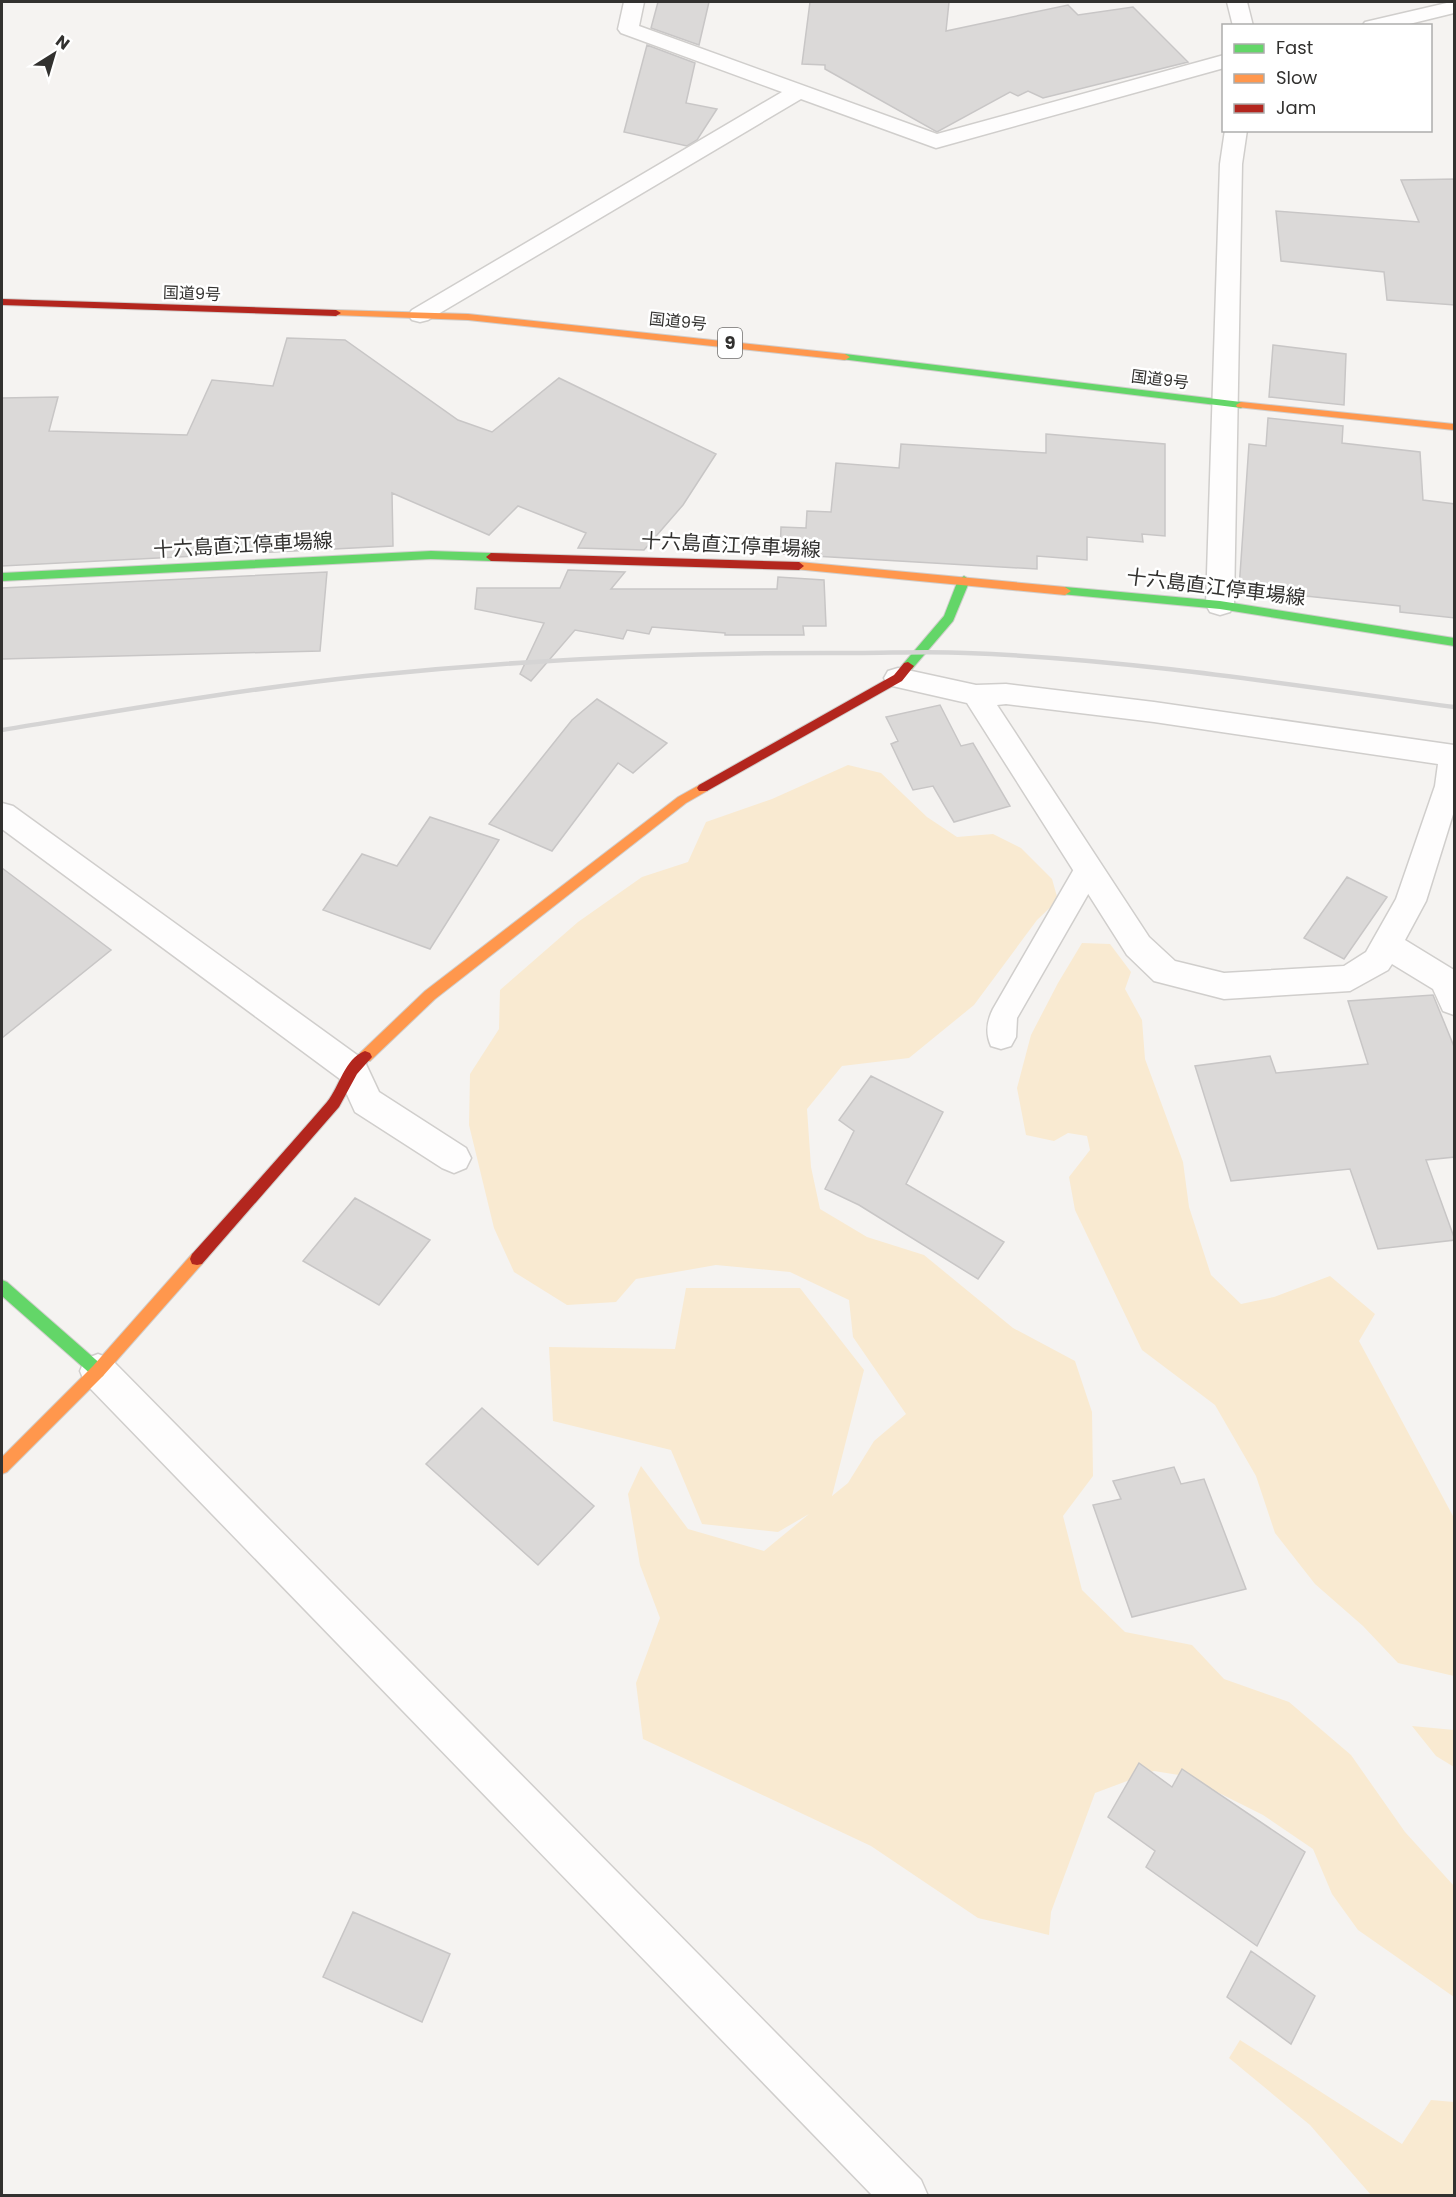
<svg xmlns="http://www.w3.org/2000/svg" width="1456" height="2197" font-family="Poppins,'Noto Sans JP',sans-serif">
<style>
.green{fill:#f9ead1}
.building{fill:#dbd9d8;stroke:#c8c6c6;stroke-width:1.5}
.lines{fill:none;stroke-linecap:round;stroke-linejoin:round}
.lane-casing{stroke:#d0cecc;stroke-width:3}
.street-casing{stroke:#d0cecc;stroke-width:3}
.fast-casing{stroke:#d0cecc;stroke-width:2}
.slow-casing{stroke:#d0cecc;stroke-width:2}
.jam-casing{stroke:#d0cecc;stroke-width:2}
.lane{fill:#fefdfd;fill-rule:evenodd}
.street{fill:#fefdfd;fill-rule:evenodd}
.fast{fill:#63d668;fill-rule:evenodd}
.slow{fill:#ff974d;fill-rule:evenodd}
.jam{fill:#b3261e;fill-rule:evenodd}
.rail{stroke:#d5d4d4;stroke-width:4.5}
.labels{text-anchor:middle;stroke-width:5;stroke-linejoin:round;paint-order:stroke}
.far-street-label{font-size:16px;fill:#32312f;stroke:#fff}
.shield{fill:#fff;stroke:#706f6d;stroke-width:1.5}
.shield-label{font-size:18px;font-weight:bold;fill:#32312f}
.street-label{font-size:20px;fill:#32312f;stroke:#fff}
</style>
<rect width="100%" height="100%" fill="#f5f3f1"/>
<path class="green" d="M848,765L881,773L927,817L957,837L993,834L1021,848L1052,879L1058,900L1037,920L974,1005L909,1058L842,1066L807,1109L811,1167L820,1209L867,1237L924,1255L1013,1328L1075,1361L1092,1412L1093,1476L1063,1516L1082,1590L1125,1632L1192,1645L1224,1679L1289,1702L1351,1755L1405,1832L1454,1886V1997L1358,1930L1332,1894L1313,1849L1263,1815L1185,1776L1154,1771L1095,1793L1051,1912L1049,1935L978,1918L871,1846L643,1739L636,1683L660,1618L640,1565L628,1494L641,1466L688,1529L764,1551L809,1514L778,1532L702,1524L671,1450L553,1421L549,1347L675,1349L686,1288H800L864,1370L832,1496L848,1483L874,1441L906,1414L853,1337L849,1300L790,1272L716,1265L636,1279L616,1302L567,1305L514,1272L494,1228L469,1125L470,1074L499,1029L500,990L578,922L642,877L688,862L706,822L772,799Z
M1082,943L1110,944L1131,972L1125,989L1142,1020L1145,1059L1183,1162L1189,1207L1211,1275L1241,1304L1274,1297L1330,1276L1375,1314L1359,1341L1454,1518V1676L1398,1663L1363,1626L1315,1584L1275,1533L1256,1476L1215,1405L1142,1350L1075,1210L1069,1177L1090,1150L1087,1136L1068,1133L1054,1141L1026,1135L1017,1088L1031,1035L1058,983Z
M1412,1726L1454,1730V1767L1436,1756Z
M1240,2040L1402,2144L1431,2100L1454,2102V2195H1371L1310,2125L1229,2058Z"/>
<path class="building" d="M658,2H709L699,45L651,28Z
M810,2H949L946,31L1068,5L1078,15L1133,7L1188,62L1043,98L1028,91L1018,96L1010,92L937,132L825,69V65L802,64Z
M647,45L695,63L686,103L717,109L697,140L687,146L624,132Z
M1455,179V305L1387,300L1384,272L1281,261L1276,211L1419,222L1401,180Z
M287,338L345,340L458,420L492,432L559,378L716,454L683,505L644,550L578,548L586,533L518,506L489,535L392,493L393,546L2,566V398L58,397L49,431L187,435L212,380L273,386Z
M1273,345L1346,354L1344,405L1269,397Z
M1268,418L1343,426L1342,443L1420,452L1423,500L1455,504V618L1400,612V606L1239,589L1249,444L1266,446Z
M1046,434L1165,444V536L1142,534L1143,542L1087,537V560L1037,556V569L780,554L781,527L806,528L807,511L831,512L836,463L899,468L901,444L1046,453Z
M568,570L625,572L611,589H777L778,577L824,580L826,626H803L804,635H725V633L652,627L649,634L627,630L623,639L575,630L531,681L520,674L544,623L475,609L477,588H560Z
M327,572L320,651L2,659V588Z
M597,699L667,743L633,773L618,763L552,851L489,824L572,720Z
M940,705L961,746L973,743L1010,806L954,822L933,786L913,790L891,744L898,741L886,717Z
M430,817L499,840L430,949L323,910L362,854L397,866Z
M2,868L111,950L2,1038Z
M1347,877L1387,897L1344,959L1304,938Z
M1433,995L1455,1049V1157L1426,1160L1455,1240L1378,1249L1350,1169L1231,1181L1195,1066L1270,1056L1276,1073L1368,1064L1348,1001Z
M871,1076L943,1112L906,1184L1004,1242L978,1279L859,1205L825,1189L854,1131L839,1120Z
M355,1198L430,1240L379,1305L303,1261Z
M482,1408L594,1506L538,1565L426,1464Z
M1174,1467L1181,1484L1204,1479L1246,1589L1132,1617L1093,1505L1121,1499L1113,1481Z
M1139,1763L1172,1787L1182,1769L1305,1852L1257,1946L1146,1867L1155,1851L1108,1817Z
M353,1912L450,1954L422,2022L323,1977Z
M1251,1951L1315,1996L1291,2044L1227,1997Z"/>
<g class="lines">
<defs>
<path id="lane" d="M1088,859L1098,862L1102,870L1017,1018L1016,1037L1011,1046L1001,1049L991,1046C985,1033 987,1021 993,1009L1078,862Z"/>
<path id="street" d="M624,2H644L639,26L937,134L1224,55V68L936,148L801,99L428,320L420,322L412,320L408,315L412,310L782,92L621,33L618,29Z
M1227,2H1247L1253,26H1233Z
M1451,2H1454V13L1401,26H1362L1365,22Z
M1225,130H1247L1242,164L1234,605L1230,612L1220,615L1210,612L1206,605L1220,164Z
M898,668L976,685L1006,684L1154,702L1454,745V811L1426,901L1405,940L1454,970V1015L1443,1011L1433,989L1392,964L1388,970L1350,991L1224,999L1154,981L1127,955L967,703L888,685L884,678L888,671ZM1006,704L1154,722L1438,764L1435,786L1396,899L1366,952L1344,966L1224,973L1175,961L1149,937L997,705Z
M2,803L13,806L364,1060L379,1092L466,1148L471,1158L466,1168L454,1173L442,1168L355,1112L340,1079L2,829Z
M98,1354L111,1359L921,2180L928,2196H873L85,1383L80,1371L85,1359Z"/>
<path id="fast" d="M845,354L1241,402L1246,405L1241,408L841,359L840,357Z
M431,551L491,553L496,557L491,561L431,559L2,581V573Z
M964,576L970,580L953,621L912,669H904V663L944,616L958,580Z
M1065,587L1220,601L1454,638V646L1220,609L1061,594L1059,591Z
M2,1280L7,1282L103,1366L105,1371L103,1376L98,1378L93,1376L2,1296Z"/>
<path id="slow" d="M336,310L468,314L845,354L850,357L845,360L468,320L333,315L331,313Z
M1241,402L1454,424V430L1237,407L1236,405Z
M799,562L1065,587L1071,591L1065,595L795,569L794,566Z
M703,783L709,788L707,791L686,803L435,999L370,1061H360L358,1057L360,1053L425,991L678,797Z
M197,1253L202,1254L204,1259L202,1264L103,1376L7,1472L2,1474V1457L93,1366L192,1254Z"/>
<path id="jam" d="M2,299L336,310L341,313L336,316L2,305Z
M491,553L799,562L804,566L799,570L491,561L486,557Z
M908,662L914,666L902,681L707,791H699L697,788L699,785L894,675L904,663Z
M365,1051L370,1053L372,1057L357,1074L339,1107L202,1264L197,1265L192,1264L190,1259L192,1254C237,1204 283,1153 327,1102C340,1086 344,1059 365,1051Z"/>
</defs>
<use href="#lane" class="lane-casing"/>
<use href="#street" class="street-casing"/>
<use href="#fast" class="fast-casing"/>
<use href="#slow" class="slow-casing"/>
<use href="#jam" class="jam-casing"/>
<use href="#lane" class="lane"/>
<use href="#street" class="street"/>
<use href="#fast" class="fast"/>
<use href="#slow" class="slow"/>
<use href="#jam" class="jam"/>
<path class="rail" d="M2,730C123,710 243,689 365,676C528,659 692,652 856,653C892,653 929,651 966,653C1129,659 1292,685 1454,707"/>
</g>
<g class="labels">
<g class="far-street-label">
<text transform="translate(192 293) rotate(2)" y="6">国道9号</text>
<text transform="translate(678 321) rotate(6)" y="6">国道9号</text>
<text transform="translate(1160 379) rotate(7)" y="6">国道9号</text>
</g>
<rect class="shield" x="718" y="328" width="24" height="30" rx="4.5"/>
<g class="shield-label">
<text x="730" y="349">9</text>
</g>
<g class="street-label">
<text transform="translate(243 545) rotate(-3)" y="7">十六島直江停車場線</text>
<text transform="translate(731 545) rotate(3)" y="7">十六島直江停車場線</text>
<text transform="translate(1216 587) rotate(7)" y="7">十六島直江停車場線</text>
</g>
</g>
<rect width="1456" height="2197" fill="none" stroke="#32312f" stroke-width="6"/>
<rect x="1222" y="24" width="210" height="108" fill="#ffffff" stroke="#adadac" stroke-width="1.5"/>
<rect x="1234" y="44" width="30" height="9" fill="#63d668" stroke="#adadac" stroke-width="1.5"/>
<text x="1276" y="54" font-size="18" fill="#32312f">Fast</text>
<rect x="1234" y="74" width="30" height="9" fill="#ff974d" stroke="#adadac" stroke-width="1.5"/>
<text x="1276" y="84" font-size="18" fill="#32312f">Slow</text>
<rect x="1234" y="104" width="30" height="9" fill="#b3261e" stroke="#adadac" stroke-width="1.5"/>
<text x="1276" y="114" font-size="18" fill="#32312f">Jam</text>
<g transform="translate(54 54) rotate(37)" stroke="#ffffff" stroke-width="4.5" paint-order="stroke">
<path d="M0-4.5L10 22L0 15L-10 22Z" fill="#32312f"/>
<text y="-9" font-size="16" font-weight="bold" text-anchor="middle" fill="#32312f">N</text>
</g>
</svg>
